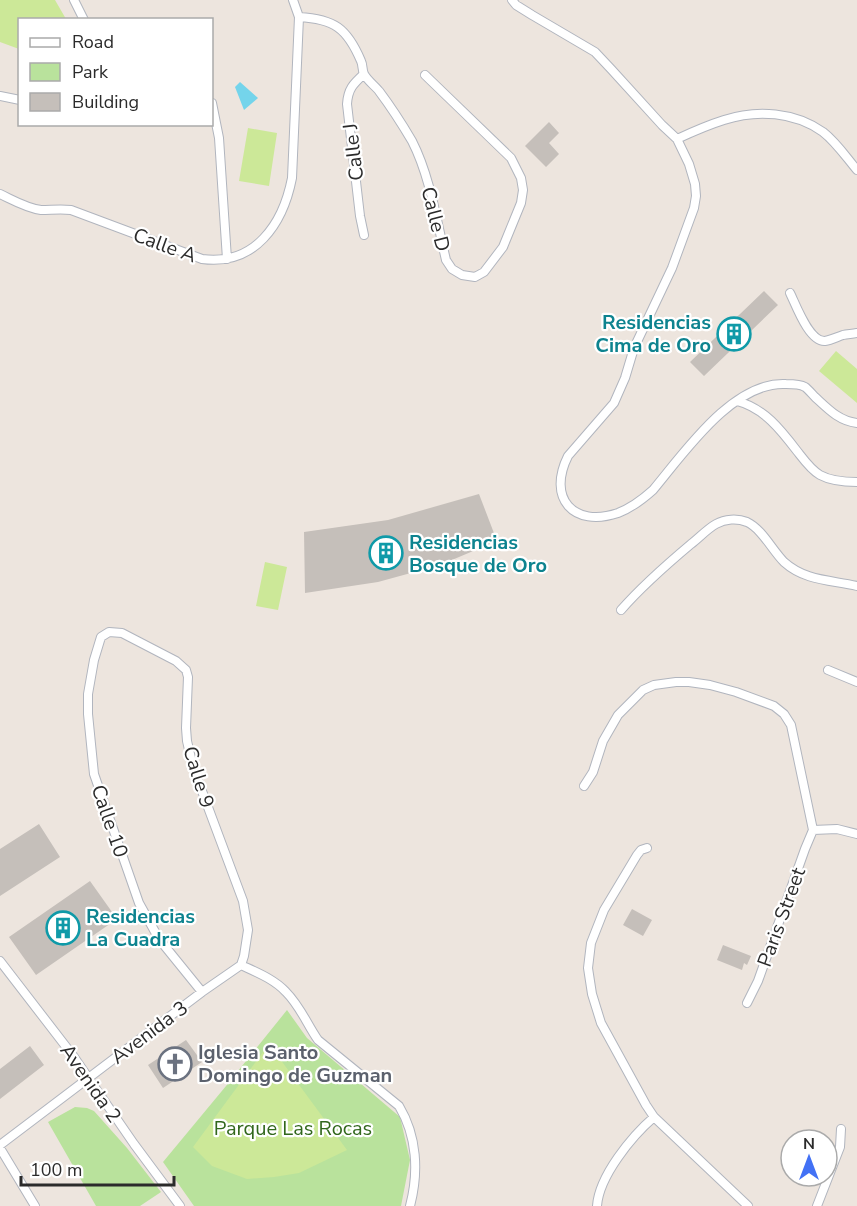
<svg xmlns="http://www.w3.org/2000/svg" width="857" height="1206" font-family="'Nunito Sans',sans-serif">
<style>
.green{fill:#b9e29c}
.pitch{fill:#cce898}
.water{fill:#74d4eb}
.building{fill:#c5bfba}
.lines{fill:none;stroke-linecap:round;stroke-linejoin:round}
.street-casing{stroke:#b1b5be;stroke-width:10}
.street{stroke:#fff;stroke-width:8}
.labels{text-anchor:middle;stroke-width:4.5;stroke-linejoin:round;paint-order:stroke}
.street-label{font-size:20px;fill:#2b2b2b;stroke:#fff}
.culture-label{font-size:20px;font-weight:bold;fill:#0d838f;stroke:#fff;text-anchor:start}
.worship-label{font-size:20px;font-weight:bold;fill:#5b616d;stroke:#fff;text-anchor:start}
.park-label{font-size:20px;fill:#31671c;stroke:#fff}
</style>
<rect width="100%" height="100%" fill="#ede5de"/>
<path class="green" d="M287,1010L307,1038L400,1117L410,1160L401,1206H194L163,1162L226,1086Z
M75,1107L87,1108L94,1111L127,1148L161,1192L140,1206H96L48,1122Z"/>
<path class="pitch" d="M0,0H55L66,19L20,20L19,49L0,42Z
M248,128L277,133L269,186L239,181Z
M836,351L857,369V403L819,371Z
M265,562L287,567L278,610L256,606Z
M269,1044L347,1150L299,1173L274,1177L247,1179L212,1166L193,1147Z"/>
<path class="water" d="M240,82L258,98L244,110L235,87Z"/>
<path class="building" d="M549,122L559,133L549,143L559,154L546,167L525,146Z
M764,291L778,305L704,376L690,362Z
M479,494L497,541L440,565L378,582L305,593L304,532L388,520Z
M39,824L60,857L0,896V849Z
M90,881L117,919L36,975L9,937Z
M632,909L652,920L643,936L623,925Z
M723,945L751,956L747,965L744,963L742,970L717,960Z
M186,1040L202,1062L163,1088L148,1065Z
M30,1046L44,1065L0,1099V1069Z"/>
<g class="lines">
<defs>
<path id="street" d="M74,0L84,20
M512,0L516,5L532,15L595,52L611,69L662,125L677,139L689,164L695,184L696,196L694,208L672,268L634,348L625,378L614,403L568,456C547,498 573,528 618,513C631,508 643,499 653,490C684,453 733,381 786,384C792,384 800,384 805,387C808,389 812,394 815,397C828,409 839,421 857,423
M299,17C334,19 347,28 361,61C363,65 362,70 364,74C367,80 375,86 379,91C391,107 402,124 412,141C430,176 437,222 446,260L452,269L462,275L475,277L484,272L503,247L521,203L523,190L521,178L511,158L425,75
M0,96L20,100
M212,103L219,138L227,259
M677,139C692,132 708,125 724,120C757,109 795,112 823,132C836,142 846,157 857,170
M0,194C13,200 26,208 41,210C51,210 61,209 71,210L202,259C255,266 283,224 292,178L299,17L293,0
M364,235L360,216L347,104C348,89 353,84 364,74
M790,293C796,305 809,342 825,341C831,340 837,337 843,335C847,334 852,334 857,333
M737,401C764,408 781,430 797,451C804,460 811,470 820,475C831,481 845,482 857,482
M621,610C642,586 666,565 691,544C699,538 707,529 716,524C725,519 737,518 747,522C762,529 772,550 784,562C805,581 831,580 857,586
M828,670L857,682
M584,786L593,772L603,741L618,715L643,690L654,685L676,682H689L710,685L736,692L774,706L784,714L791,725L813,830
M813,830L837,829L857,834
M647,848L641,850L637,855L604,910L591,943L588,968L592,994L601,1023L646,1105L654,1117L748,1206
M0,961L74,1057L134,1144L180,1206
M241,965C256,972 274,979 286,992C300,1006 307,1024 318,1040L399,1106C417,1136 419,1172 410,1206
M202,992L159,939L139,903L94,774L88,714V694L94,660L101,637L109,632L122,633L176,661L186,670L188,677L186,728L187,741L193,767L243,901L248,930L244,956L241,965
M747,1003L758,981L805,849L813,830
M0,1145L202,992L241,965
M0,1148L35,1206
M597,1206C599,1176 632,1136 654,1117
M817,1206L840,1147L841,1129"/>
</defs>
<use href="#street" class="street-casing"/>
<use href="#street" class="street"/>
</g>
<defs>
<symbol id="building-ring" viewBox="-11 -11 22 22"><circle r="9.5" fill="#fff" stroke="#0f9aa8" stroke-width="1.5"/><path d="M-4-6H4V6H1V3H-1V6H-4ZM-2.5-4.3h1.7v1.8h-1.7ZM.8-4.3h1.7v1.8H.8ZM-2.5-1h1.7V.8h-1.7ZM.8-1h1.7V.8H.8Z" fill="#0f9aa8"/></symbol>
<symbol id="church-ring" viewBox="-11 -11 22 22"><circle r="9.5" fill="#fff" stroke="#6b7280" stroke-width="1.5"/><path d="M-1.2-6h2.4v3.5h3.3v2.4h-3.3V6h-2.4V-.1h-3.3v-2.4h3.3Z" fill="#6b7280"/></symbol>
</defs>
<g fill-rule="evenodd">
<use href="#building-ring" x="715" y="315" width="38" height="38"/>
<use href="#building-ring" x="367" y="534" width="38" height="38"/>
<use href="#building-ring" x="44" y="909" width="38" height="38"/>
<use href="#church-ring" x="156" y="1045" width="38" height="38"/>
</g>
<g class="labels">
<g class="street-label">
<text transform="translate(353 152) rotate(-97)" y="7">Calle J</text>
<text transform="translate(436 219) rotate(76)" y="7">Calle D</text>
<text transform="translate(165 245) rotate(20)" y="7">Calle A</text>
<text transform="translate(199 777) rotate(73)" y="7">Calle 9</text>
<text transform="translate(110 821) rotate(71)" y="7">Calle 10</text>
<text transform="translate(781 917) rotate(-70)" y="7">Paris Street</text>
<text transform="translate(149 1032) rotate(-37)" y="7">Avenida 3</text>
<text transform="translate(91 1083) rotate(55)" y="7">Avenida 2</text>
</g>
<g class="culture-label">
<text x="711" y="329" text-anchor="end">Residencias<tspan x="711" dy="23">Cima de Oro</tspan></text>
<text x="409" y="549">Residencias<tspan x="409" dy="23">Bosque de Oro</tspan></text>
<text x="86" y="923">Residencias<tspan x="86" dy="23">La Cuadra</tspan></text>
</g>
<g class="worship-label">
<text x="198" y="1059">Iglesia Santo<tspan x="198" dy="23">Domingo de Guzman</tspan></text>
</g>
<g class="park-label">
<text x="293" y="1135">Parque Las Rocas</text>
</g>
</g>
<rect x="18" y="18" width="195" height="108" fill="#ffffff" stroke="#aaaaaa" stroke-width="1.5"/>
<rect x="30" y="38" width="30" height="9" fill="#ffffff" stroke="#aaaaaa" stroke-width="1.5"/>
<text x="72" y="48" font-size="18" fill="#2b2b2b">Road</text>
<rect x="30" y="63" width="30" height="18" fill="#b9e29c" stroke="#aaaaaa" stroke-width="1.5"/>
<text x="72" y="78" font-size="18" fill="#2b2b2b">Park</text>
<rect x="30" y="93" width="30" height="18" fill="#c5bfba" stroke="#aaaaaa" stroke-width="1.5"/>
<text x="72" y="108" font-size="18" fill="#2b2b2b">Building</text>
<g transform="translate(809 1158)"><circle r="28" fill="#ffffff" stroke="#aaaaaa" stroke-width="1.5"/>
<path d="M0-4.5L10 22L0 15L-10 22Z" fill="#4271f5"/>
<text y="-9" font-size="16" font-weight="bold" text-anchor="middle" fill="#2b2b2b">N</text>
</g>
<path d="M21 1176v9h153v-9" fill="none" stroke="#2b2b2b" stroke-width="3"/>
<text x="30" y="1176" font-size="18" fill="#2b2b2b" stroke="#ffffff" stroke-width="4.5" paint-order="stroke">100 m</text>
</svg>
